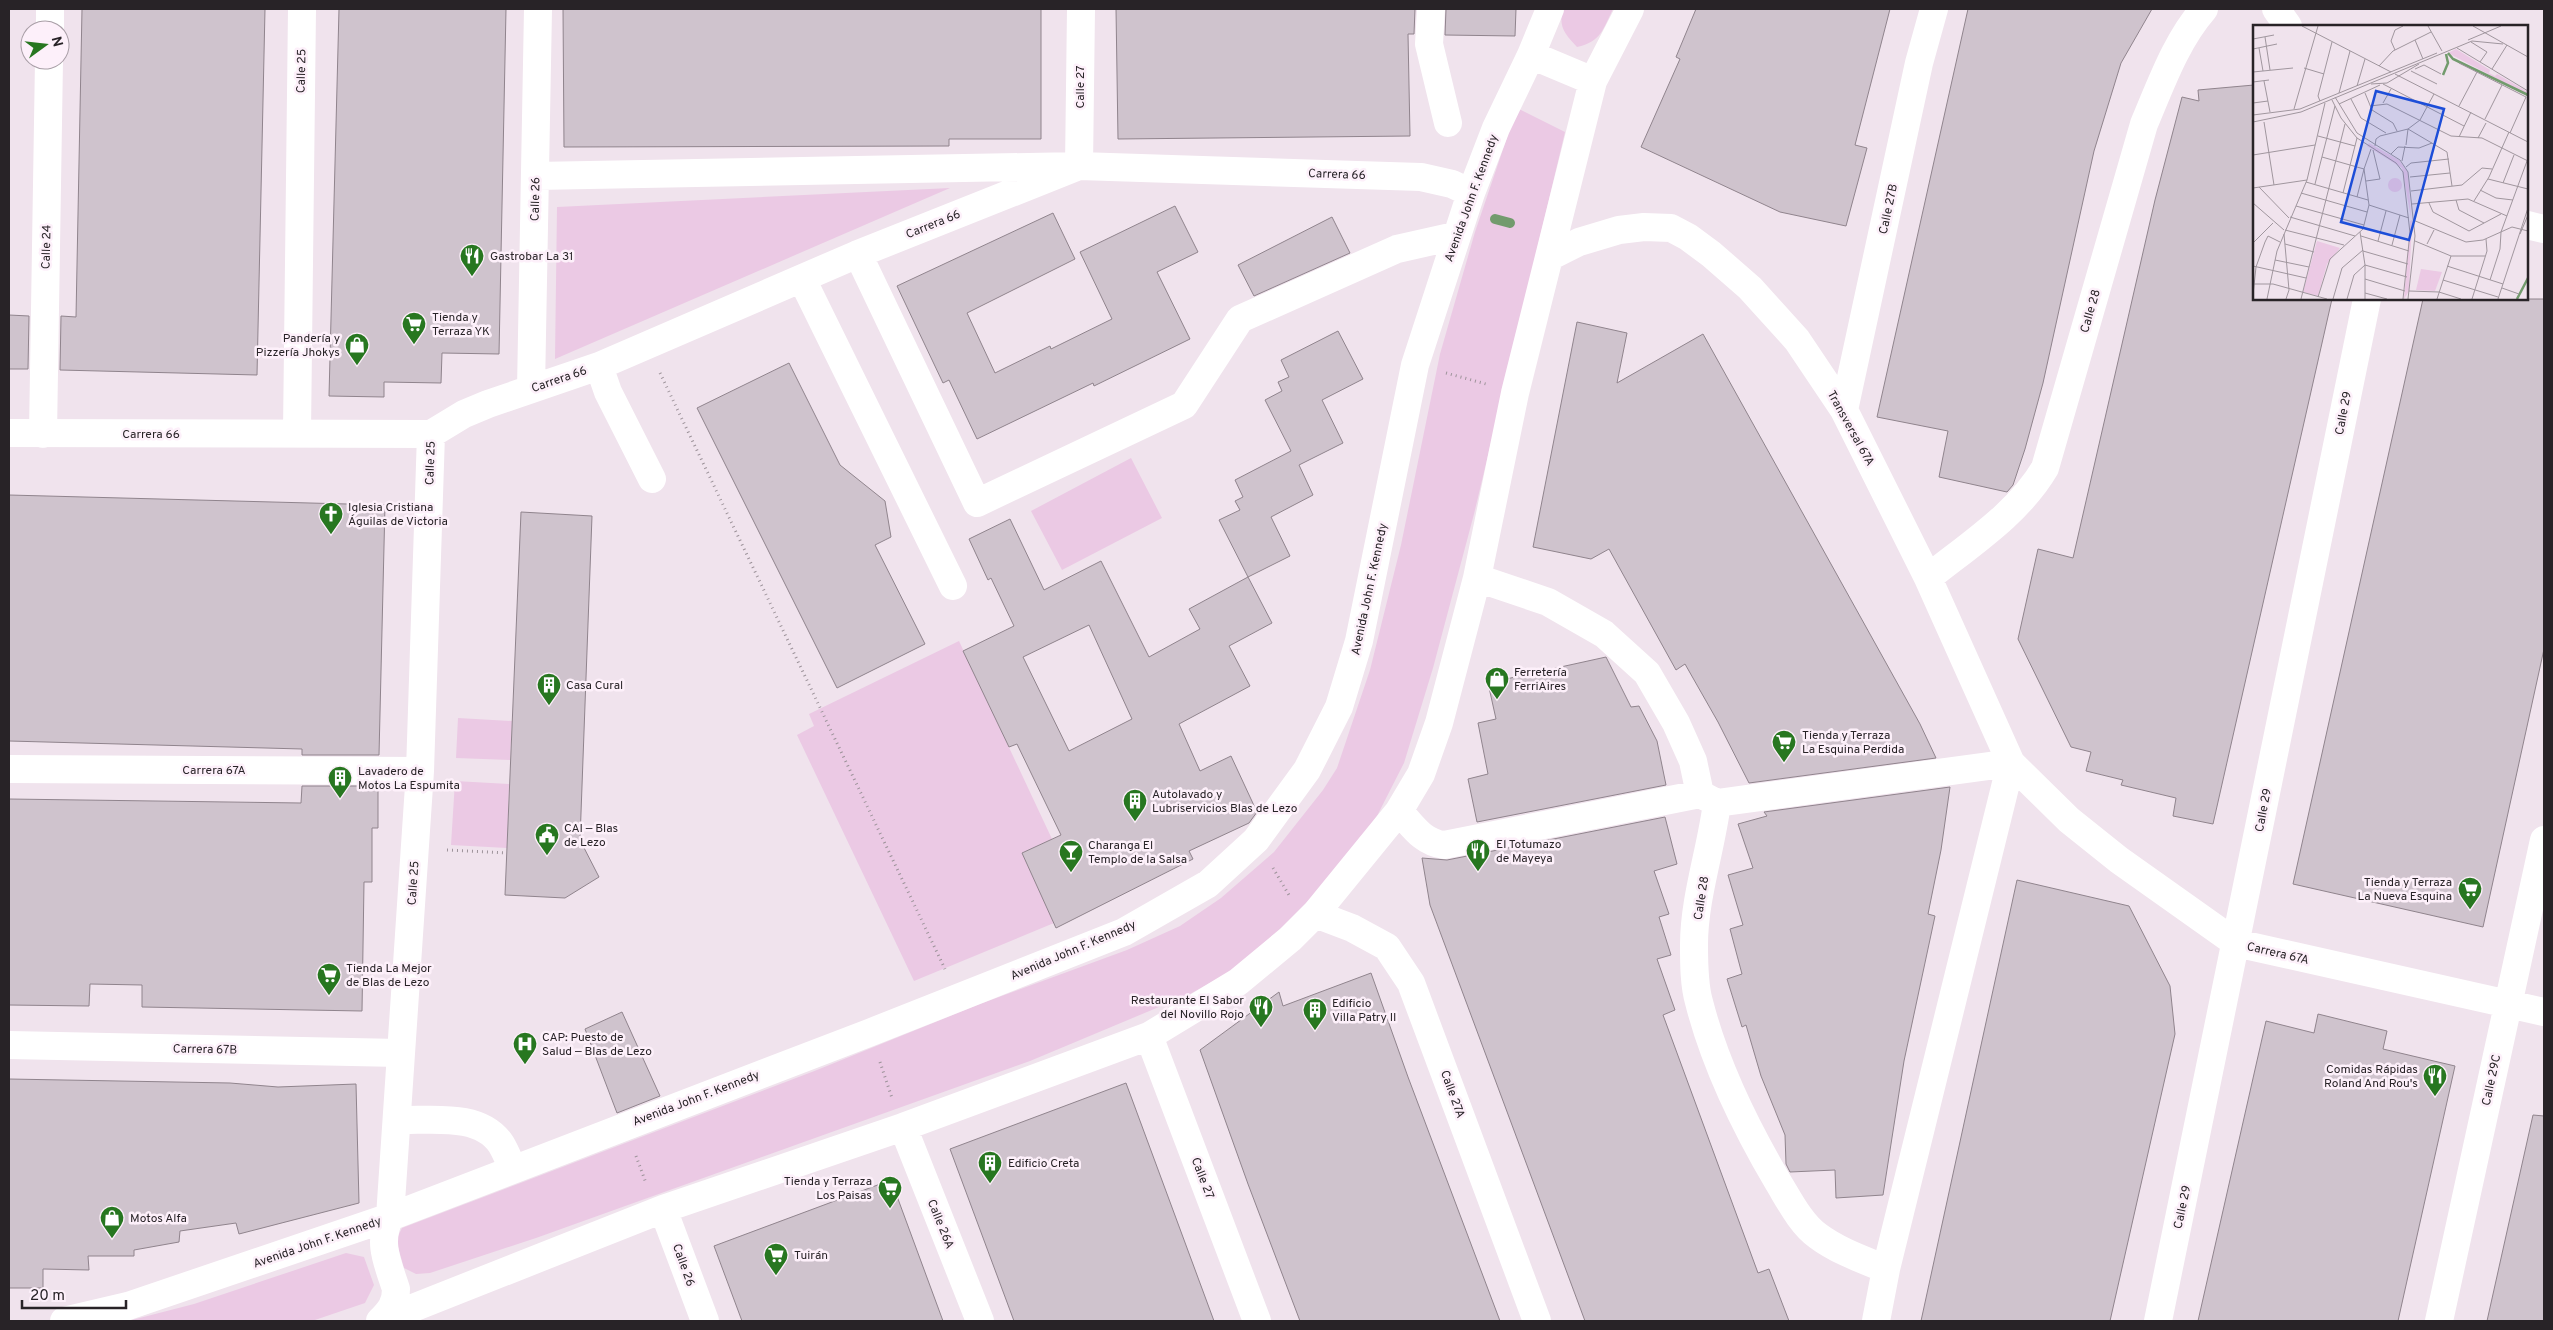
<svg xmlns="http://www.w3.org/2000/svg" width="2553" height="1330" font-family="Overpass,sans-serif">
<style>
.green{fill:#ebc9e4}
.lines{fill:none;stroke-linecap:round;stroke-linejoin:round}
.stream{stroke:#729b6d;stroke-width:10}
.building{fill:#cfc3cd;stroke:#90848d;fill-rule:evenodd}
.path{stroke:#9d939a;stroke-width:3;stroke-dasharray:1 4;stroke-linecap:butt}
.minor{stroke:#fff;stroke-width:28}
.labels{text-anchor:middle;stroke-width:5;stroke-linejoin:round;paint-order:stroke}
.street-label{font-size:12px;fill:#282327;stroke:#fdf0fa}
.poi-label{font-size:12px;fill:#282327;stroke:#fdf0fa;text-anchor:start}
.inset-river{fill:none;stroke:#729b6d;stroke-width:2.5}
.inset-road{fill:none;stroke:#a0969e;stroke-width:1}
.view{fill:#1d4ed8;fill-opacity:0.15;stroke:#1d4ed8;stroke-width:2.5}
.inset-edge{fill:none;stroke:#282327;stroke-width:2.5}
</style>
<rect width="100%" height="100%" fill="#f0e3ed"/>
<path class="green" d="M1563,9H1613C1603,29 1601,42 1577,47C1565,34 1558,27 1563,9Z
M1517,108L1565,132L1474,514L1433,668L1404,763L1377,816L1335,874L1282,927L1233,970L1190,994L1030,1061L536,1238L430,1273L416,1274L404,1268L396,1240L402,1228L817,1070L980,1004L1127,950L1180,926L1221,898L1274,852L1323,790L1337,768L1370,670L1401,545L1440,354L1475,232Z
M950,188L555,359L557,207Z
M1131,458L1162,518L1062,570L1031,511Z
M959,641L1052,839L1022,853L1054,923L914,981L797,735L814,726L809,714Z
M458,718L512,721L510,760L456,758Z
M455,781L509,784L507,848L451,845Z
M346,1253L364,1257L374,1285L365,1303L312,1321H128L194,1304Z"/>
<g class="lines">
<path class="stream" d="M1495,219L1510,223"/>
</g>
<path class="building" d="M82,9H265L257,375L60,370L61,316L76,317Z
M339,9H506L499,354L442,353L441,383L384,382V397L329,396Z
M563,9H1041V139H949V146L564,147Z
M1116,9H1415L1414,34H1408L1410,136L1118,139Z
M1446,9H1516L1515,36L1445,35Z
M1696,9H1890L1855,145L1867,148L1846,226L1780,212L1641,147L1680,59L1676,57Z
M1968,9H2152L2121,63L2094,151L2043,383L2025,449L2013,485L2007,492L1939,477L1948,431L1877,417Z
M2254,85V299H2332L2213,824L2173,816L2176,798L2121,785L2123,780L2086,771L2091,752L2071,747L2018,639L2038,549L2073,558L2155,200L2182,97L2199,101L2198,90Z
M1175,206L1198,252L1157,272L1190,339L1094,386L1093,383L977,439L949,380L943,383L897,286L1053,213L1075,259L967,313L995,373L1050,346L1051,349L1112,319L1080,252Z
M1332,217L1350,253L1254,296L1238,265Z
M2423,299H2544V649L2483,927L2293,884Z
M9,315L29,316L28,369H9Z
M1577,322L1627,333L1617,383L1703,334L1920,724L1936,758L1749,783L1718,722L1685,664L1676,670L1609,549L1591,559L1533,547Z
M1338,331L1363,379L1322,400L1343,443L1299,465L1313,495L1271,517L1290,556L1248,577L1219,520L1240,510L1235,501L1243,497L1235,480L1291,451L1265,400L1282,391L1278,382L1289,377L1281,360Z
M789,363L840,465L885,501L891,537L875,545L925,644L837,688L697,408Z
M9,495L385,505L379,755H302V749L9,741Z
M521,512L592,516L580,840L599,877L565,898L505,895Z
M1010,519L1044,590L1101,561L1149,657L1200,629L1189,609L1248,577L1272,623L1229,646L1250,686L1179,724L1200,771L1231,756L1257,812L1249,823L1189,851L1193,859L1056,928L1022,853L1061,835L1017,744L1009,747L963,651L1014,626L991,578L988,580L969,539ZM1089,625L1132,719L1069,751L1023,657Z
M1606,657L1631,707L1639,706L1657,741L1666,785L1477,822L1468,779L1488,774L1478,723L1496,719L1488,683Z
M302,786H378V828H372V882H364L362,1011L142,1007V985L90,984L89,1006L9,1005V799L301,803Z
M1950,787L1941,850L1928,914L1935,916L1904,1061L1883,1195L1836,1198L1835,1170L1790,1172L1786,1164L1785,1135L1761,1076L1746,1025L1742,1027L1727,979L1742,974L1730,929L1743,925L1728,875L1753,868L1738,824L1767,816L1764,812Z
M1665,817L1677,864L1654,871L1669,914L1659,917L1671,955L1657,959L1675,1010L1663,1015L1758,1273L1769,1269L1789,1321H1585L1430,905L1422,858L1447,860Z
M2017,880L2129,906L2170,986L2175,1034L2110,1321H1921Z
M1371,973L1408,1077L1500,1321H1300L1248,1184L1200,1050L1279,992L1283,1006Z
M622,1012L660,1096L617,1113L585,1029Z
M2318,1014L2387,1031L2383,1049L2455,1066L2398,1321H2198L2266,1021L2314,1033Z
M9,1079L230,1083L278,1087L356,1084L359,1203L239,1234L236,1223L180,1231L179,1242L134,1250V1256H88L89,1270L43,1269V1288H9Z
M1126,1083L1214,1321H1014L950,1149Z
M2533,1115L2544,1116V1321H2487Z
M891,1180L943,1321H742L714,1246Z"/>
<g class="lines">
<path class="path" d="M660,373L945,969
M1446,373L1486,384
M447,850L506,853
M1273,868L1289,895
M880,1062L892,1098
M636,1156L646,1183"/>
<path class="minor" d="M1431,9L1429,44L1448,123
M2276,9L2288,26
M50,30V9
M1531,55L1593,81
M535,176L1079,166L1081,9
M2527,225L2544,229
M858,254L977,503L1184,405L1240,319L1397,249L1455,236
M1549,257L1579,242L1619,230L1644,227L1671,228L1688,237L1711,254L1750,288L1797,340L1844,410L1928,578L2011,763L2069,820L2119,860L2236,943L2544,1012
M802,279L953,586
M599,366L608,392L652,479
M531,389L538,9
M1844,410L1919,63L1934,9
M297,432L302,9
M9,433L431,434L464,414L488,404L599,366L858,254L1079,166L1421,177L1452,184L1471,193
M43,434L49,60
M1477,578L1548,602L1604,634L1647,673L1676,723L1693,761L1700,794L1717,803C1711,850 1694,898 1694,945C1694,963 1694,985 1699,1002C1715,1065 1745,1126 1778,1182C1789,1200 1801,1224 1818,1236C1838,1251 1864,1260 1886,1269
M1928,578C1969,545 2018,514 2045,468L2144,124C2161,84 2176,41 2204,9
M9,769L420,771
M1717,803L2011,763
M1399,811C1413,826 1422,842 1444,845L1700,794
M1315,914L1352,928L1387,947L1411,983L1537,1321
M1149,1036L1257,1321
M9,1045L400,1053
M397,1120C430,1121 480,1112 501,1144C506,1152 509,1161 513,1169
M903,1127L980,1321
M663,1209L705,1321
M64,1321L128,1306L390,1217L869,1033L1124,932L1208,884L1256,840L1307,770L1339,707L1359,641L1415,365L1471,193L1496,128L1531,55L1550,9
M380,1321L663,1209L903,1127L1149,1036L1238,982L1290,939L1315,914L1399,811L1421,774L1439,723L1477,578L1515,393L1593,81L1630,9
M380,1321C390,1311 396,1304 396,1289C388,1264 377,1242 390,1217L420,771L431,434
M1876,1321L1886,1269L2011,763
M2158,1321L2367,299
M2439,1321L2544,840"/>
</g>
<defs>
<symbol id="restaurant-pin" viewBox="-11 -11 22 30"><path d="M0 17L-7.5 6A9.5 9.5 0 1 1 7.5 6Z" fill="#277720" stroke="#fdf0fa"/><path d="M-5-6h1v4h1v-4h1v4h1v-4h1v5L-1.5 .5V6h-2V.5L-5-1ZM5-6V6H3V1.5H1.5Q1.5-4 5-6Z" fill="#fff"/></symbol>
<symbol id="supermarket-pin" viewBox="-11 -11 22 30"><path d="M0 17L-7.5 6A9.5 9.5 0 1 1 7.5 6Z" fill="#277720" stroke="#fdf0fa"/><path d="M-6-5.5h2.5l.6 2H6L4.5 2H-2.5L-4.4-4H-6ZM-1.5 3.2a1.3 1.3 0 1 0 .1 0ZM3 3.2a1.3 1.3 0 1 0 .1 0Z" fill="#fff"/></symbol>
<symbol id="shop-pin" viewBox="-11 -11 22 30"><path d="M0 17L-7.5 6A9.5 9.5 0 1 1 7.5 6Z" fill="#277720" stroke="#fdf0fa"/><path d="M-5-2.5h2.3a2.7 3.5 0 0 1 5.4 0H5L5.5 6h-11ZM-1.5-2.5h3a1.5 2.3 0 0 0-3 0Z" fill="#fff"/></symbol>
<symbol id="church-pin" viewBox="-11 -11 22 30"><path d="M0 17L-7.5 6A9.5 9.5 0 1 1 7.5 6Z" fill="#277720" stroke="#fdf0fa"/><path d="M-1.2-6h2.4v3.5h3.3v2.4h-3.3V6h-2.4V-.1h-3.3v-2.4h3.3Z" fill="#fff"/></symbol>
<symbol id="building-pin" viewBox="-11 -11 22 30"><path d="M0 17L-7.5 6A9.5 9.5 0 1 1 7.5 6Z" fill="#277720" stroke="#fdf0fa"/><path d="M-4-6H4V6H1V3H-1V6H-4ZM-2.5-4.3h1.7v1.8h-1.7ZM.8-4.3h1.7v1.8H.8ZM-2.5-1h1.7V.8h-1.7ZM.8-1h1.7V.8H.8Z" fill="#fff"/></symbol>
<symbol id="civic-pin" viewBox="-11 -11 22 30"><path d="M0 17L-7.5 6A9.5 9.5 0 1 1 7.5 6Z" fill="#277720" stroke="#fdf0fa"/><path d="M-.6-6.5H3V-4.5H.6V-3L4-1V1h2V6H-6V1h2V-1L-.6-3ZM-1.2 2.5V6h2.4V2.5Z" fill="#fff"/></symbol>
<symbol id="bar-pin" viewBox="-11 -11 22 30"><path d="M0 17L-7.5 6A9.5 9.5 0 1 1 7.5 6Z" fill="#277720" stroke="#fdf0fa"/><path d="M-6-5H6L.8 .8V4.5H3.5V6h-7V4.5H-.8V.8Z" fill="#fff"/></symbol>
<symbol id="hospital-pin" viewBox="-11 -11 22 30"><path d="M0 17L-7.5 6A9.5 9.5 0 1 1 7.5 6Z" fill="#277720" stroke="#fdf0fa"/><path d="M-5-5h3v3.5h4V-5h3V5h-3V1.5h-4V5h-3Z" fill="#fff"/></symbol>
</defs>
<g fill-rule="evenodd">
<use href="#restaurant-pin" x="458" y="242" width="28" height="38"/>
<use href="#supermarket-pin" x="400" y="310" width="28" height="38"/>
<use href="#shop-pin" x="343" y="331" width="28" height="38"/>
<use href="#church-pin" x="317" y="500" width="28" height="38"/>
<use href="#shop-pin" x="1483" y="665" width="28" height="38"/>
<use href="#building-pin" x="535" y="671" width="28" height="38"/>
<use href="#supermarket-pin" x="1770" y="728" width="28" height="38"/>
<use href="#building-pin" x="326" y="764" width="28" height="38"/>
<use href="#building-pin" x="1121" y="787" width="28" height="38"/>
<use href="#civic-pin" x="533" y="821" width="28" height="38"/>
<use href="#restaurant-pin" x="1464" y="837" width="28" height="38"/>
<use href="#bar-pin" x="1057" y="838" width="28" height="38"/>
<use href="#supermarket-pin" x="2456" y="875" width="28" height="38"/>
<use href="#supermarket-pin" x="315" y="961" width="28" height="38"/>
<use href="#restaurant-pin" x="1247" y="993" width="28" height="38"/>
<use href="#building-pin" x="1301" y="996" width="28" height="38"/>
<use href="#hospital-pin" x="511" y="1030" width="28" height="38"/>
<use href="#restaurant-pin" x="2421" y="1062" width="28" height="38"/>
<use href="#building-pin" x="976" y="1149" width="28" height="38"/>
<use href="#supermarket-pin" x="876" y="1174" width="28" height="38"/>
<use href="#shop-pin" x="98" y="1204" width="28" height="38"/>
<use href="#supermarket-pin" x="762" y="1241" width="28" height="38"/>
</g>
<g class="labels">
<g class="street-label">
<text transform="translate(301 71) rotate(-89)" y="4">Calle 25</text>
<text transform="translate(1080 87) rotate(-90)" y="4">Calle 27</text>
<text transform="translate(1337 174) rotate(2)" y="4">Carrera 66</text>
<text transform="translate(1471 198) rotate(-70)" y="4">Avenida John F. Kennedy</text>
<text transform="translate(535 199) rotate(-89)" y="4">Calle 26</text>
<text transform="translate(1888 209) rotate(-78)" y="4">Calle 27B</text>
<text transform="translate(933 224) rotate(-22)" y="4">Carrera 66</text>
<text transform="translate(46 247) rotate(-89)" y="4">Calle 24</text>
<text transform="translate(2090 311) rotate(-74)" y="4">Calle 28</text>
<text transform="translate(559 379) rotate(-19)" y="4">Carrera 66</text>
<text transform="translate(2343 413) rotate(-79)" y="4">Calle 29</text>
<text transform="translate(1851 428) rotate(61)" y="4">Transversal 67A</text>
<text x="151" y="438">Carrera 66</text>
<text transform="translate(430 463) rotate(-88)" y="4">Calle 25</text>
<text transform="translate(1369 589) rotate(-78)" y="4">Avenida John F. Kennedy</text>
<text x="214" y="774">Carrera 67A</text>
<text transform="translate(2263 810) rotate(-79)" y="4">Calle 29</text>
<text transform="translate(413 883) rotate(-86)" y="4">Calle 25</text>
<text transform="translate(1701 898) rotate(-81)" y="4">Calle 28</text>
<text transform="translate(1073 950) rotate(-23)" y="4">Avenida John F. Kennedy</text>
<text transform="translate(2278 953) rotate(13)" y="4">Carrera 67A</text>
<text transform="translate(205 1049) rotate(1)" y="4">Carrera 67B</text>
<text transform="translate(2491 1080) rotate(-78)" y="4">Calle 29C</text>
<text transform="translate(1453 1094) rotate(70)" y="4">Calle 27A</text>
<text transform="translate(696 1098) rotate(-21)" y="4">Avenida John F. Kennedy</text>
<text transform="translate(1203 1178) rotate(69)" y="4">Calle 27</text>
<text transform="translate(2182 1207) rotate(-78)" y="4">Calle 29</text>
<text transform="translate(941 1224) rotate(68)" y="4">Calle 26A</text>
<text transform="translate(317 1242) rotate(-19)" y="4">Avenida John F. Kennedy</text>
<text transform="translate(684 1265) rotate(70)" y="4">Calle 26</text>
</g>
<g class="poi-label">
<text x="490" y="260">Gastrobar La 31</text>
<text x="432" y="321">Tienda y<tspan x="432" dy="14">Terraza YK</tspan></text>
<text x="340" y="342" text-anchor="end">Pandería y<tspan x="340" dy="14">Pizzería Jhokys</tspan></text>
<text x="348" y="511">Iglesia Cristiana<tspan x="348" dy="14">Águilas de Victoria</tspan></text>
<text x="1514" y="676">Ferretería<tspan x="1514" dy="14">FerriAires</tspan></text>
<text x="566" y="689">Casa Cural</text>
<text x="1802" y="739">Tienda y Terraza<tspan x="1802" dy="14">La Esquina Perdida</tspan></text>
<text x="358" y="775">Lavadero de<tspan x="358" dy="14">Motos La Espumita</tspan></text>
<text x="1152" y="798">Autolavado y<tspan x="1152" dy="14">Lubriservicios Blas de Lezo</tspan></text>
<text x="564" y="832">CAI ‒ Blas<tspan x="564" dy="14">de Lezo</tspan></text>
<text x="1496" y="848">El Totumazo<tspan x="1496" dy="14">de Mayeya</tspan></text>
<text x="1088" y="849">Charanga El<tspan x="1088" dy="14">Templo de la Salsa</tspan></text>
<text x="2452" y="886" text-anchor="end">Tienda y Terraza<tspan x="2452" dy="14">La Nueva Esquina</tspan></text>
<text x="346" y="972">Tienda La Mejor<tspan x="346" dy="14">de Blas de Lezo</tspan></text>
<text x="1244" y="1004" text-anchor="end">Restaurante El Sabor<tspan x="1244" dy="14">del Novillo Rojo</tspan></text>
<text x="1332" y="1007">Edificio<tspan x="1332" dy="14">Villa Patry II</tspan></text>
<text x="542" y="1041">CAP: Puesto de<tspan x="542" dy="14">Salud ‒ Blas de Lezo</tspan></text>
<text x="2418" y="1073" text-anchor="end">Comidas Rápidas<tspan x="2418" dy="14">Roland And Rou's</tspan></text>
<text x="1008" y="1167">Edificio Creta</text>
<text x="872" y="1185" text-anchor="end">Tienda y Terraza<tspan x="872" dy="14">Los Paisas</tspan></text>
<text x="130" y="1222">Motos Alfa</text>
<text x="794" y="1259">Tuirán</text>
</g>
</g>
<g transform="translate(2253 25)">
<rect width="275" height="275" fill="#f0e3ed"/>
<path d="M203,24L237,45L236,48L242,51L244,49L275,67V70L195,28ZM116,118L146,135L155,147L158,193L149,143L114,121ZM135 160a7 7 0 1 1 14 0a7 7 0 1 1-14 0ZM159,195L156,266L151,274L157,196ZM64,216L87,223L74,239L65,271L50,267ZM168,244L189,247L182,266L163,265Z" fill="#ebc9e4"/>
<path class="inset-river" d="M195,28L200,34L275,70M190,50L195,38L193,29M264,274L275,253"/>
<path class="inset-road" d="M49,1L138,47M175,1L189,26M220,1L275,32M12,12L17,45M0,14L21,10M162,15L170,34M215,15L248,1M218,17L234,27L227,37M6,23L10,46M204,23L275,66M0,24L24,19M142,25L138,16L142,5L150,1M206,38L273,72L257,108M126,41L140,26L178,7M51,43L71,49M162,44L171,40L188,49M239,44L254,20M158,46L184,59M0,47L40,43M142,49L275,117M11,56L17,87M0,57L16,55M118,59L134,58L166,39M130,59L211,101M104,61L112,34M86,68L97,26M112,68L119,85L140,98L144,106M82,72L104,108L147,135L155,147L162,211L155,274M98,74L108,93L133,108M79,75L88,93L104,113L143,138L150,147L157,208L150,274M67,76L65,71L79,17M0,78L15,76M130,78L138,64M86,79L127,60M117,81L134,79L198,111L229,113L275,136M206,81L224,47M41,84L65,1M0,90L47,84L184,28M232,94L249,60M0,97L48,87L219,16L250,19M11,97L21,160M155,104L194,127L199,161M65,111L102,121M206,112L218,87M225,113L233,98M153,120L155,104M122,121L123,114L127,111L155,104L167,95L181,69M138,129L145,122L166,123L179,118M0,130L62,120M69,132L111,144L104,172M149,136L152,121M153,142L158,138L196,134M157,152L197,148M235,154L275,164M113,156L127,154L120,125M53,157L115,175M250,158L261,130M62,159L82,81M6,162L36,193M0,163L54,155M227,165L243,173L260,175M158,166L209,160L229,143L239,144M48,168L114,187M90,168L104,113M203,175L206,185L231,198M221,176L236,152L256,107M0,178L31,205M176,178L180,187L216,206M159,179L215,174L254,191M116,180L156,193M43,181L111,200M37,192L102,211M160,195L213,217L230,215L259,202L275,206M32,205L91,220M216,206L248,189M107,207L112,240V274M31,209L36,265L33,274M267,209L275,190M108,211L156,226M125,216L133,186M162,216L198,231H232M0,218L20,198M32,219L61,227M174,219L181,205M139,220L147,190M110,226L155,239M22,235L56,242M0,241L53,253M194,241L250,259M112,254L152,266M190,255L245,272M237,255L247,224L248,207L274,136M0,259H20L74,274M249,263L266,269M156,266L186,267L208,274M112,268L134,274M0,270L3,242L12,217L15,211L27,217M65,272L77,234L110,204L116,180L111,144L118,124M14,274L24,226L54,155L72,78M48,274L92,99M80,274L89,243L110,225M94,274L101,250L112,240L154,252M184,274L198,231M219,274L234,226L233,214M245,274L275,183"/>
<path class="view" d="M123,66L191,84L156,215L88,197Z"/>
<rect width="275" height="275" class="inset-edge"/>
</g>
<rect width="2553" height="1330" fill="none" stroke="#282327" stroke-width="20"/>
<g transform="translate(45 45) rotate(75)"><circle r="24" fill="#fdf0fa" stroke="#a89ea6"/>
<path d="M0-4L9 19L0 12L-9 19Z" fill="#277720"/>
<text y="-8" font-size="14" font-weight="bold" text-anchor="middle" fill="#282327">N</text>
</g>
<path d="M22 1300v8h104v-8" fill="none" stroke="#282327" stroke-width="2.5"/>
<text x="30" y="1300" font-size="15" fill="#282327" stroke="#fdf0fa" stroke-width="4" paint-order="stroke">20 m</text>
</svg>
